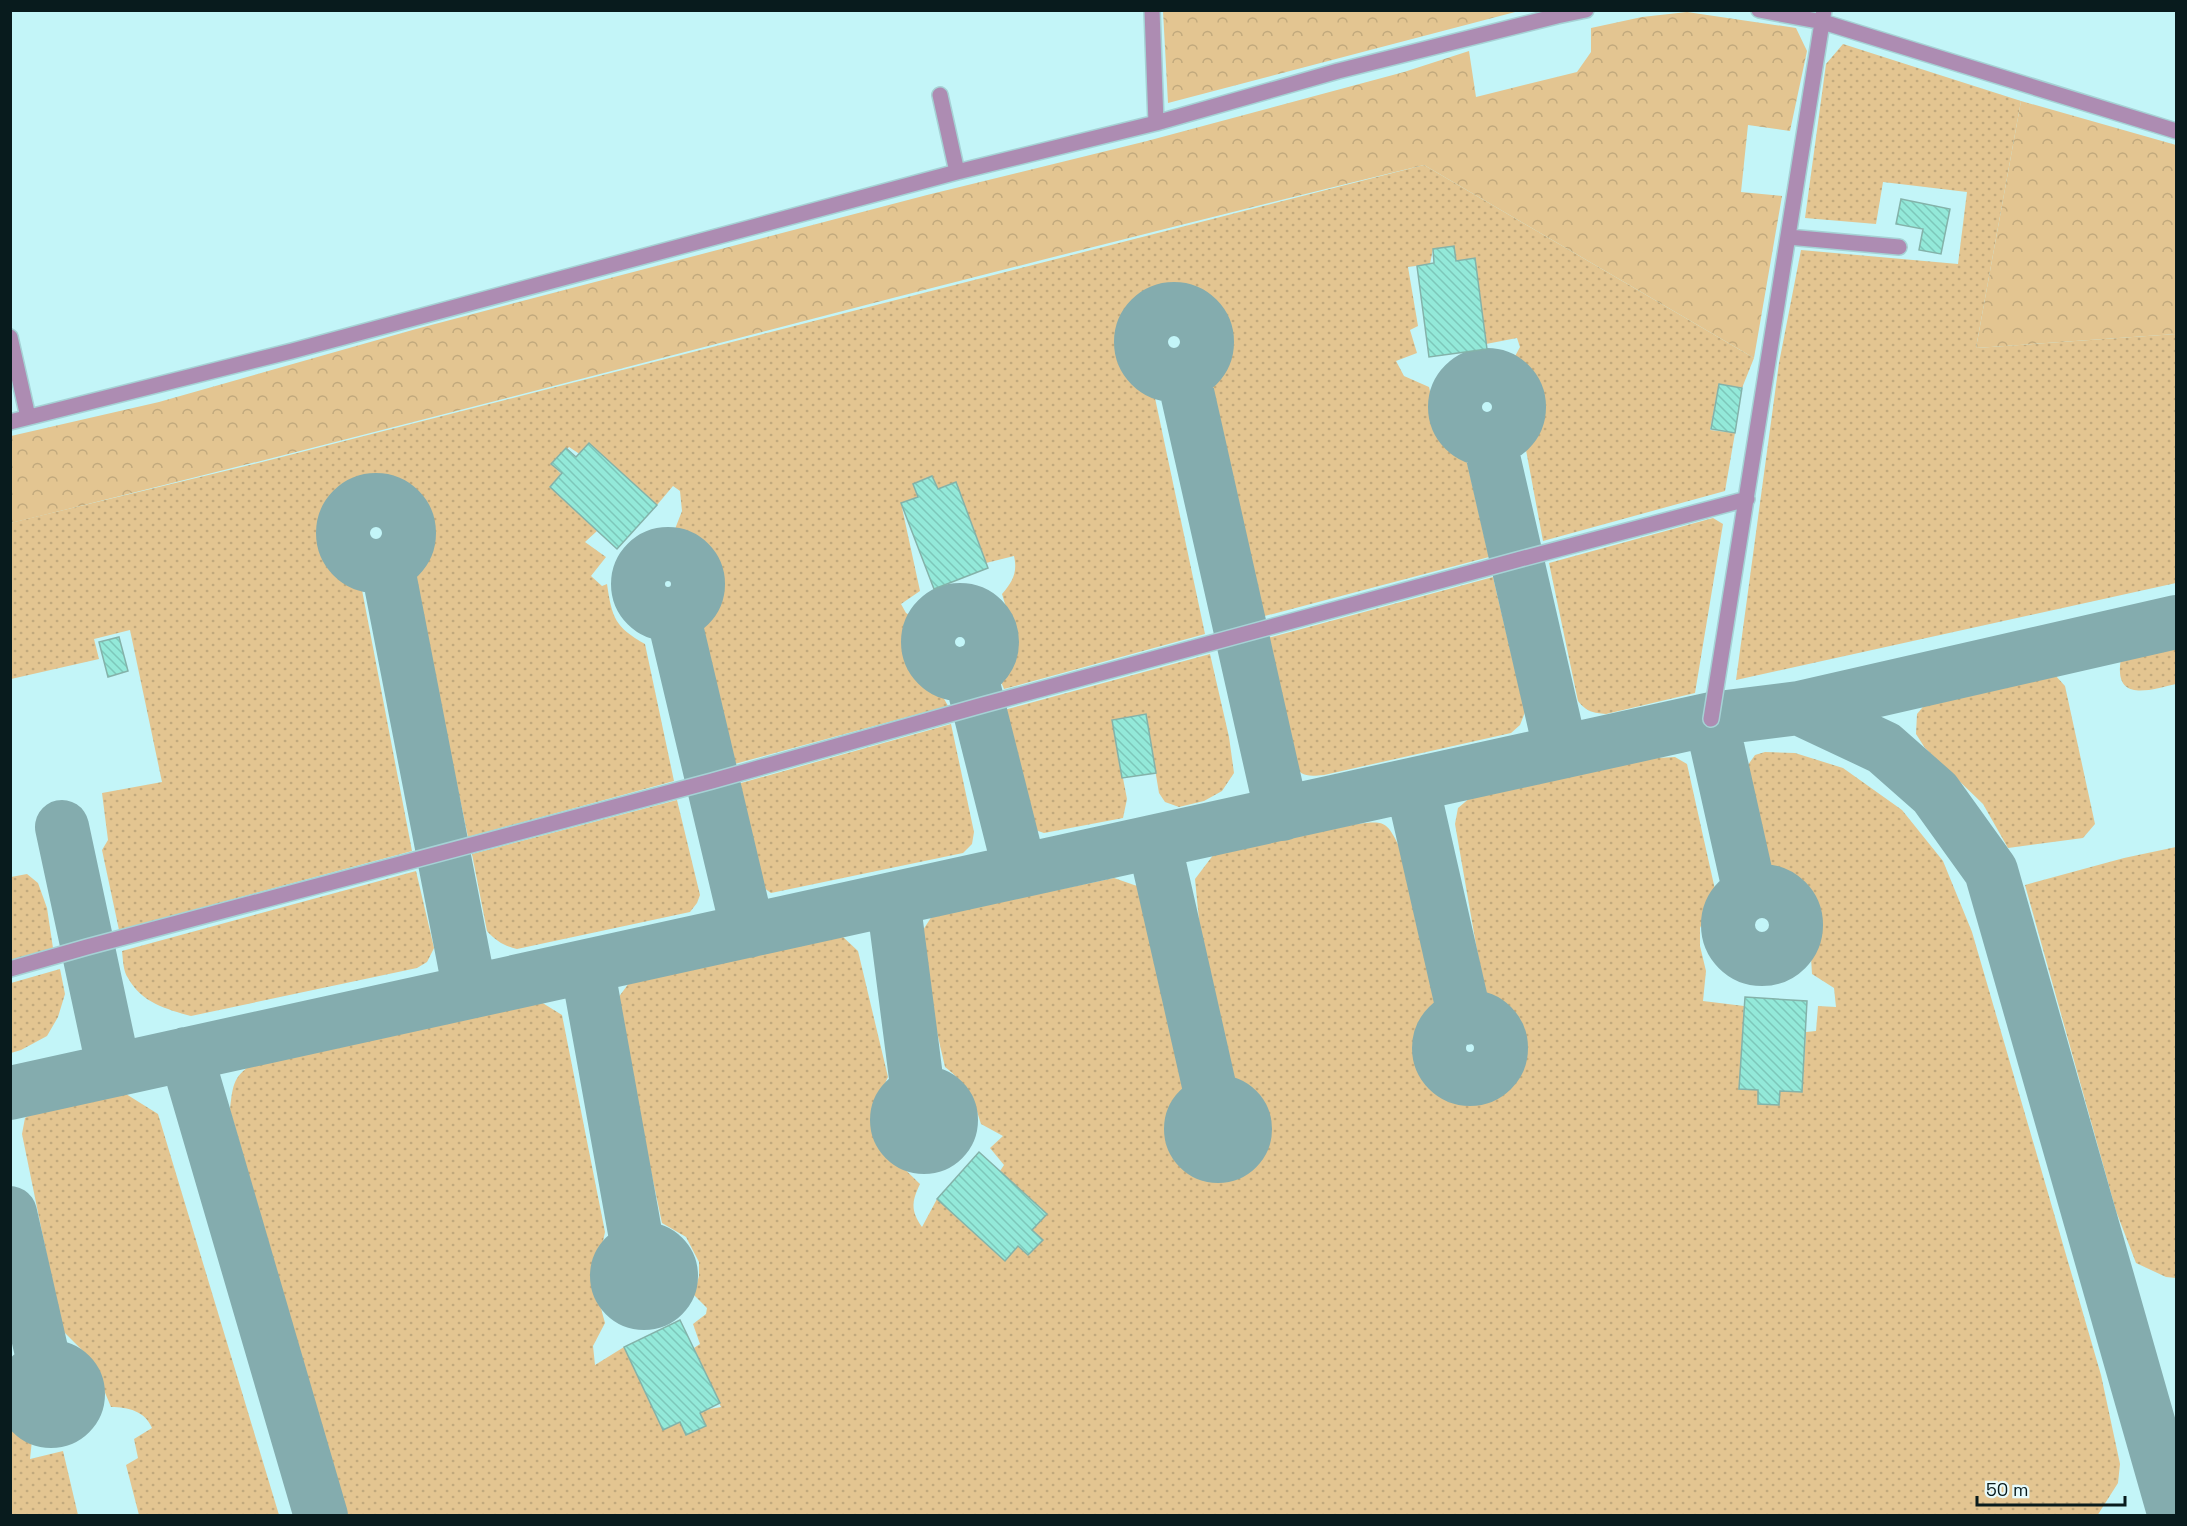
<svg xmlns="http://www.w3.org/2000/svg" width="2187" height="1526" font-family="'Space Grotesk',sans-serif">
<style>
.grass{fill:url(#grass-dots)}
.forest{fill:url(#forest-crowns)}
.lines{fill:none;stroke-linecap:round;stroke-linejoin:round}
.taxiway{stroke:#84acae;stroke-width:54}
.building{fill:url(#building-back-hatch);stroke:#84b2a9;stroke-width:1.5}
.minor-casing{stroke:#a5d2d5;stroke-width:18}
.minor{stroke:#ad8cb2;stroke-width:15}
</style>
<defs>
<pattern id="grass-dots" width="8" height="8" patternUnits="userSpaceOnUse" patternTransform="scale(1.5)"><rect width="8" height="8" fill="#e3c591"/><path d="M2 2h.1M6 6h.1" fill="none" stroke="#c1a97d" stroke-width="1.8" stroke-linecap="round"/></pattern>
<pattern id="forest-crowns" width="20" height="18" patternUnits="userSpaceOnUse" patternTransform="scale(1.5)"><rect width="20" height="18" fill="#e3c591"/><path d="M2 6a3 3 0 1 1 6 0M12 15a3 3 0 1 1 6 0" fill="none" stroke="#c1a97d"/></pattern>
<pattern id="building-back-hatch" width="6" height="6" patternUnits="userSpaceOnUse" patternTransform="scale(1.5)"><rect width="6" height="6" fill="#93e9d9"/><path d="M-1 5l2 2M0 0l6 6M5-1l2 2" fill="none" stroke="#7dc7ba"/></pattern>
</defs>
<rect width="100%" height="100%" fill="#c3f5f8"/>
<path class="grass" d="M1843,44L2021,101L1976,348L2176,334V583L1736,680L1779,363L1801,250L1958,264L1967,192L1883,182L1876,224L1805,218L1826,64Z
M1424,165L1754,358L1742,388L1719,384L1710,430L1735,433L1725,491L1543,541L1526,450L1541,419L1540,399L1529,374L1513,360L1520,347L1517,338L1486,344L1475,258L1456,261L1453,247L1433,249L1430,264L1408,267L1418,326L1410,330L1417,353L1396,361L1404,376L1429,387L1437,423L1448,445L1467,462L1489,557L1261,617L1207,377C1230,342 1218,298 1172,299L1170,292L1151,298V306C1146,308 1138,311 1135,315C1124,327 1122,351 1131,365C1138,376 1149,382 1160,389L1155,398L1205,634L1004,689L998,674L1011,663L1012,627L1002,594C1012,582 1018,573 1014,556L986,563L956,483L938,489L932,476L913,484L918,497L901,503L920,591L901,604L906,613L913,617C906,640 903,662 922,680C935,693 938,685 948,706L731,765L701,632L717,597L714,580L698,551L675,529L682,511L680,491L673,486L657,505L569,447L553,465L561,474L550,487L597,531L585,542L606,557L591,576L602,586L607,584C612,618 615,627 645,644L674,781L468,837L411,567L422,540L418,522L408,503L391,493L375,490L374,484L354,490L353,498C349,499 343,500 340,502C323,512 325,545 335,559C342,569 355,574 366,578L368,587L362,590L412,851L119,930L102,850L108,840L102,793L162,782L130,630L94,639L99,659L11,679L10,523L266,461Z
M1713,518L1723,524L1695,693L1606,714C1593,713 1587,712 1578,701L1549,563Z
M1493,577L1525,712L1520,725L1511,733L1324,775C1304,777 1301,776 1289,759L1264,639Z
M2176,643V684C2150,690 2113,703 2121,659L2135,652Z
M1210,654L1229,737L1234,773L1222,791L1204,801L1179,807L1165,802L1159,793L1146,715L1112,721L1127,799L1123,818L1044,833L1032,829L1027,816L1004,710Z
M2044,673L2055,675L2065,686L2095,824L2083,838L2008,848L1983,804L1925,748L1916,734L1917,714L1927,702L1947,694Z
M951,724L974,832L972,844L963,853L771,893L753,880L734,785Z
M1765,752L1795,753L1843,768L1902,810L1943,861L1972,932L2101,1375L2120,1464L2118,1483L2097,1516L347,1515L230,1110C233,1081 234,1075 260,1059L541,1002L562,1015L605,1232L594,1283L605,1323L593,1346L595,1365L624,1347L663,1430L680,1422L687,1435L705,1426L699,1411L721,1407L694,1348L700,1344L693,1324L706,1314L707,1308L694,1295L699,1276V1262L686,1237L662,1223L615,1002L632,979L842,936L858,951L888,1077L876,1102L873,1117L876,1134L890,1155L920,1184C912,1201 910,1210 922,1227L937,1199L1005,1260L1018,1246L1029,1255L1042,1240L1032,1230L1047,1214L1000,1171L1004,1165L990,1148L1003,1136L981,1124C973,1097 968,1085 945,1067L916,941L932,916L1114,878L1137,886L1185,1095C1179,1102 1177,1108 1174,1116C1162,1150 1187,1170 1219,1172L1221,1178L1240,1173V1166C1245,1164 1253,1162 1256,1158C1260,1153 1262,1146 1263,1140C1269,1112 1256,1098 1232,1085L1200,930L1195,879L1214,854L1356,824C1384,821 1386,820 1399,846L1438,1013C1417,1052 1420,1085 1471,1093L1472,1098L1493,1094L1492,1087L1509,1074L1516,1059L1519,1040L1509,1018L1486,1002L1455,824L1458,808L1471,797L1638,759L1675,757L1687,764L1716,894L1700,928V946L1706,971L1703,1001L1744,1006L1739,1089L1758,1090V1104L1779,1105L1780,1091L1802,1092L1806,1032L1816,1031L1818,1006L1836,1007L1834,988L1812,974L1809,925L1795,898L1773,884L1748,765L1755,755Z
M677,800L700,895L697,903L690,912L517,949C504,946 496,941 487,931L472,854Z
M2176,847V1278L2166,1277L2136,1263L2116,1211L2025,885L2124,858Z
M416,871L434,948L427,962L417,968L191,1016C166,1009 142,1003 128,978C123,971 123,959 122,951Z
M27,874L38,883L47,908L53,948L11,960V877Z
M60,969L65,994L58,1017L47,1036L21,1050L11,1053V983Z
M104,1093L126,1094L158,1114L279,1515H139L126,1465L138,1458L134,1439L152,1428C145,1411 128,1407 111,1407L91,1359L62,1330L22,1134L25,1118L38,1110Z
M10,1425L18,1433L32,1440L30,1459L63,1451L78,1515H11Z"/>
<path class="forest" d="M1163,11V10L1519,11L1168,103Z
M1687,12L1796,28L1807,51L1790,131L1748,125L1741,192L1782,196L1754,358L1424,165C951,279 483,408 11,523V436L159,402L416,329L927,195L1147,141L1404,72L1469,51L1476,97L1577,72L1591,52V28L1642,17Z
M2021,101L2176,145V334L1976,348Z"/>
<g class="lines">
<path class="taxiway" d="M1141 342a33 33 0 1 1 66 0a33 33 0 1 1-66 0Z
M1183,374L1282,814
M1455 407a32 32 0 1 1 64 0a32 32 0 1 1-64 0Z
M1489,439L1561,752
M343 533a33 33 0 1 1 66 0a33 33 0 1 1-66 0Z
M638 584a30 30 0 1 1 60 0a30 30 0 1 1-60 0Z
M387,564L470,991
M928 642a32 32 0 1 1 64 0a32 32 0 1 1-64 0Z
M673,614L748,931
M970,672L1020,871
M1799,708L1884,748L1935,793L1991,871L2175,1516
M1711,719L1750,893
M1412,785L1465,1018
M62,827L114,1070
M1154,842L1213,1103
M1728 925a34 34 0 1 1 68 0a34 34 0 1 1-68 0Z
M893,899L918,1093
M587,966L638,1249
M1439 1048a31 31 0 1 1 62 0a31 31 0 1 1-62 0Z
M186,1054L321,1516
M10,1093L1711,719L1799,708L2176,622
M897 1120a27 27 0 1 1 54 0a27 27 0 1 1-54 0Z
M1191 1129a27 27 0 1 1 54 0a27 27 0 1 1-54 0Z
M10,1213L45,1367
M617 1276a27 27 0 1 1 54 0a27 27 0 1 1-54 0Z
M24 1394a27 27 0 1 1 54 0a27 27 0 1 1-54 0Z"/>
</g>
<path class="building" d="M1901,199L1950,209L1941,254L1919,250L1923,229L1896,224Z
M1454,246L1456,261L1475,258L1487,349L1429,357L1417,266L1434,263L1433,249Z
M1719,384L1742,388L1735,433L1711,429Z
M589,443L657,505L617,549L550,487L562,473L551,464L566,448L576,457Z
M932,476L938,489L956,482L988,568L934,589L901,503L918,497L913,484Z
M119,637L128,671L108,677L99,642Z
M1146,714L1156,773L1122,778L1112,720Z
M1745,997L1807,1001L1802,1092L1780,1091L1779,1105L1758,1104V1090L1739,1089Z
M979,1152L1047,1214L1032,1230L1043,1240L1028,1255L1018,1246L1005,1261L937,1199Z
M680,1320L720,1403L700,1413L706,1426L686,1435L680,1422L663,1430L624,1347Z"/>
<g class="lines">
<defs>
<path id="minor" d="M1152,10L1156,123
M1759,10L1823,22L2176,131
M940,95L957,172
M1788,237L1899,247
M10,337L28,417
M10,422L292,351L957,172L1156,123L1338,71L1557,16L1586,10
M1711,719L1824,10
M10,969L87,947L712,781L979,706L1517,560L1747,499"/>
</defs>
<use href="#minor" class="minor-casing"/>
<use href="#minor" class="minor"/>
</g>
<rect width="2187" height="1526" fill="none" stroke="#081b1d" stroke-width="24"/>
<path d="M1977 1496v9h148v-9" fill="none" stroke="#081b1d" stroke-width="3"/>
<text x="1986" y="1496" font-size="18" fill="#081b1d" stroke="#e8fcfd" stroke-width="4.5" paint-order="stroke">50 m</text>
</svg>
